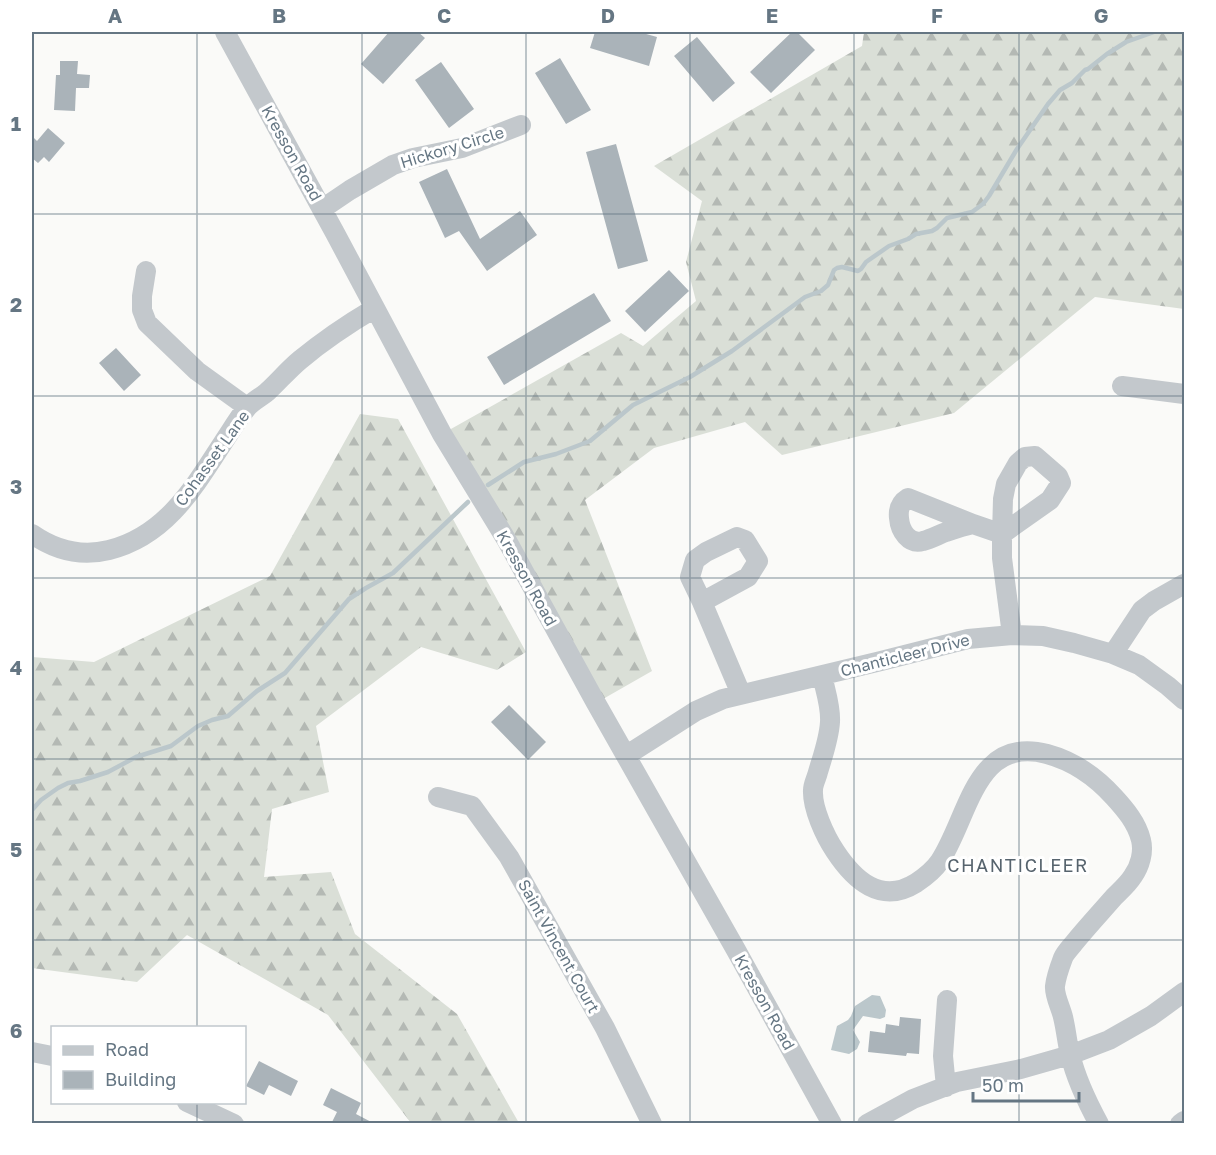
<svg xmlns="http://www.w3.org/2000/svg" width="1216" height="1155" font-family="'Golos Text',sans-serif">
<style>
.forest{fill:url(#forest-firs)}
.water{fill:#bbc7cb}
.lines{fill:none;stroke-linecap:round;stroke-linejoin:round}
.stream{stroke:#bbc7cb;stroke-width:4.5}
.building{fill:#aab3b9}
.minor{stroke:#c3c8cc;stroke-width:20}
.grid{fill:none;stroke:#657683;stroke-width:1.5;stroke-opacity:0.55}
.labels{text-anchor:middle;stroke-width:6;stroke-linejoin:round;paint-order:stroke}
.street-label{font-size:16px;fill:#657683;stroke:#fff}
.neighbourhood-label{font-size:18px;letter-spacing:1.5px;fill:#57646e;stroke:#fff}
.neatline{fill:none;stroke:#657683;stroke-width:2}
.grid-label{font-size:20px;text-anchor:middle;font-weight:bold;fill:#657683}
</style>
<defs>
<pattern id="forest-firs" width="22" height="20" patternUnits="userSpaceOnUse" patternTransform="scale(1.5)"><rect width="22" height="20" fill="#dadfd7"/><path d="M5 1l3.5 6h-7zM16 11l3.5 6h-7z" fill="#b4b9b4"/></pattern>
</defs>
<rect width="100%" height="100%" fill="#fafaf8"/>
<path class="forest" d="M864,32H1184V309L1095,297L954,413L782,455L745,422L654,448L585,500L652,671L596,703L442,434L621,333L643,346L696,301L686,262L702,201L654,166L862,46Z
M360,414L398,419L526,652L497,670L421,647L316,726L329,792L272,809L264,877L331,872L355,934L457,1014L519,1123H411L328,1015L187,935L137,982L32,968V657L94,662L270,576Z"/>
<path class="water" d="M872,995L880,996L886,1010L885,1017L880,1019L863,1016L853,1030L860,1042L857,1049L849,1054L831,1050L837,1026L848,1020L851,1016L855,1006Z"/>
<g class="lines">
<path class="stream" d="M488,485L524,462L556,454L590,441L633,405L690,377L732,351L805,297L821,291L828,285L834,270L837,268L842,267L858,271L861,269L866,262L889,246L908,239L916,234L932,231L937,228L947,218L972,212L983,204L989,196L1017,149L1048,104L1060,90L1072,83L1085,70L1088,69L1107,54L1126,42L1154,32
M32,810L41,800L58,788L68,783L80,781L108,772L136,757L171,746L198,726L212,720L228,716L257,691L285,673L349,599L366,588L393,573L468,502"/>
</g>
<path class="building" d="M389,32H418L425,38L383,84L361,64Z
M595,32H639L657,37L649,66L590,48Z
M792,32H797L815,50L771,93L750,72Z
M697,37L735,83L713,102L674,56Z
M560,58L591,110L566,124L535,73Z
M60,61H78L77,74L90,75L89,88H76L75,111L54,110L56,75H60Z
M441,62L474,109L449,128L415,80Z
M48,128L65,143L49,162L44,157L38,163L32,158V136L37,141Z
M616,144L648,261L618,269L586,152Z
M447,169L480,239L520,211L537,235L487,271L459,231L445,238L419,182Z
M669,270L689,291L645,332L625,311Z
M594,293L611,321L504,385L487,357Z
M116,348L141,375L124,391L99,363Z
M509,705L546,742L528,760L491,722Z
M900,1017L921,1019L919,1054L907,1053L906,1056L868,1052L870,1031L885,1033L886,1024L899,1026Z
M259,1061L298,1081L291,1096L269,1085L264,1095L246,1086Z
M331,1088L361,1103L356,1114L375,1124H331L337,1112L323,1105Z"/>
<g class="lines">
<path class="minor" d="M225,32L335,233L442,434L506,539L596,703L736,950L832,1124
M322,209L350,190L393,165L413,158L462,148L521,125
M146,271L142,296V310L147,323L197,371L247,407
M1122,386L1184,394
M1035,456L1058,476L1061,483L1050,500L1002,534L1003,499L1006,484L1018,463L1025,457Z
M908,498L973,524C964,526 955,529 946,532C938,535 931,539 923,541C909,545 900,531 899,518C898,509 900,503 908,498Z
M973,524L1002,534V558L1012,635
M32,534C55,550 81,557 109,550C170,535 198,480 230,432C235,424 240,416 246,409C251,402 260,398 267,392C278,382 288,370 300,360C324,340 348,324 375,308
M737,537L745,540L758,561L748,577L702,602L690,577L695,560L706,552Z
M702,602L741,694
M1113,654L1142,610L1154,601L1184,584
M822,675C825,690 831,706 830,722C829,739 823,755 818,772C817,777 813,784 813,790C812,808 825,836 835,851C854,880 881,905 916,883C925,877 934,870 940,861C969,817 975,735 1047,754C1073,761 1096,777 1114,797C1125,809 1137,823 1141,840C1144,852 1140,866 1133,876C1128,884 1121,890 1114,897C1101,912 1087,927 1074,943C1070,948 1065,953 1063,958C1060,966 1056,977 1055,986C1054,995 1061,1008 1063,1017C1066,1029 1067,1042 1070,1054C1076,1079 1087,1102 1099,1124
M627,755L696,711L723,699L881,661L968,639L1012,635L1043,636L1074,643L1113,654L1139,665L1168,686L1184,700
M438,797L472,806L509,857L605,1028L652,1124
M32,1052L52,1056
M946,1087L943,1056L947,1000
M187,1102L234,1124
M867,1124L913,1099L957,1082L1021,1069L1070,1055L1109,1040L1151,1016L1184,992
M1180,1124L1184,1121"/>
</g>
<path class="grid" d="M197,32V1028M362,32V1124M526,32V1124M690,32V1124M854,32V1124M1019,32V1124M32,214H1184M32,396H1184M32,578H1184M32,759H1184M32,940H1184M197,1102V1124"/>
<g class="labels">
<g class="street-label">
<text transform="translate(452 147) rotate(-17)" y="6">Hickory Circle</text>
<text transform="translate(292 153) rotate(61)" y="6">Kresson Road</text>
<text transform="translate(212 458) rotate(-54)" y="6">Cohasset Lane</text>
<text transform="translate(527 578) rotate(61)" y="6">Kresson Road</text>
<text transform="translate(905 655) rotate(-14)" y="6">Chanticleer Drive</text>
<text transform="translate(559 946) rotate(61)" y="6">Saint Vincent Court</text>
<text transform="translate(765 1002) rotate(61)" y="6">Kresson Road</text>
</g>
<g class="neighbourhood-label">
<text x="1018" y="872">CHANTICLEER</text>
</g>
</g>
<rect width="1216" height="1155" fill="none" stroke="#ffffff" stroke-width="66"/>
<rect x="51" y="1026" width="195" height="78" fill="#ffffff" stroke="#c1c8cd" stroke-width="1.5"/>
<rect x="63" y="1046" width="30" height="9" fill="#c3c8cc" stroke="#c1c8cd" stroke-width="1.5"/>
<text x="105" y="1056" font-size="18" fill="#657683">Road</text>
<rect x="63" y="1071" width="30" height="18" fill="#aab3b9" stroke="#c1c8cd" stroke-width="1.5"/>
<text x="105" y="1086" font-size="18" fill="#657683">Building</text>
<path d="M973 1092v9h106v-9" fill="none" stroke="#657683" stroke-width="3"/>
<text x="982" y="1092" font-size="18" fill="#657683" stroke="#ffffff" stroke-width="4.5" paint-order="stroke">50 m</text>
<rect x="33" y="33" width="1150" height="1089" class="neatline"/>
<g class="grid-label">
<text x="115" y="23">A</text>
<text x="279" y="23">B</text>
<text x="444" y="23">C</text>
<text x="608" y="23">D</text>
<text x="772" y="23">E</text>
<text x="937" y="23">F</text>
<text x="1101" y="23">G</text>
<text x="16" y="131">1</text>
<text x="16" y="312">2</text>
<text x="16" y="494">3</text>
<text x="16" y="675">4</text>
<text x="16" y="857">5</text>
<text x="16" y="1038">6</text>
</g>
</svg>
